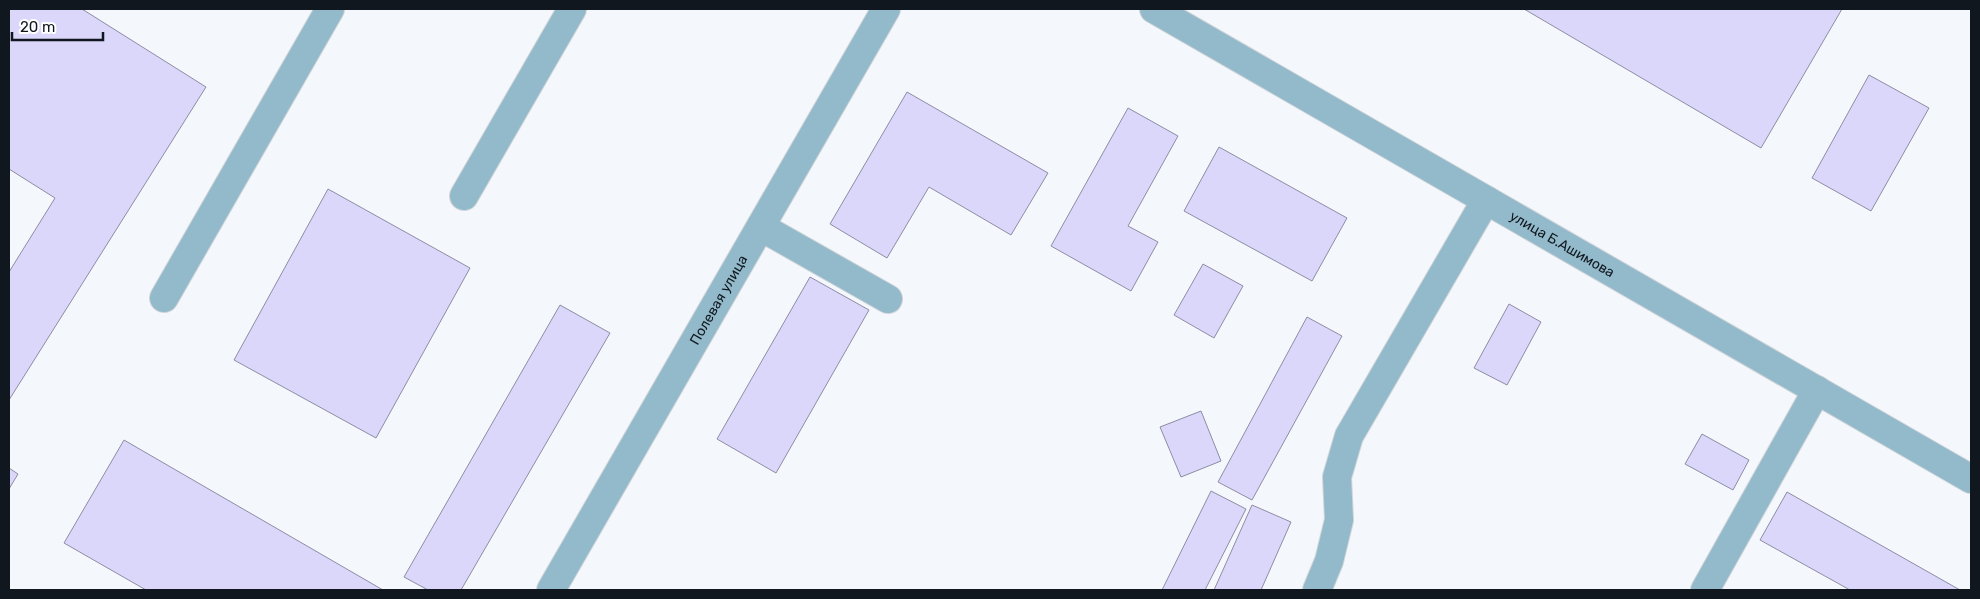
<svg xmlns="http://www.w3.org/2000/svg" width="1980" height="599" font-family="Rubik,sans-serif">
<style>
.building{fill:#dad7fa;stroke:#8e8ca4}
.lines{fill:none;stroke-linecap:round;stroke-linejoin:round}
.minor-casing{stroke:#d0d4d9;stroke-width:30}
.minor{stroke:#92baca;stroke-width:28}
.labels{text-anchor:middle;stroke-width:4.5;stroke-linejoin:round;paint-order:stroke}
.street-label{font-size:14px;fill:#11171f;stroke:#fff}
</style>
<rect width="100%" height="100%" fill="#f4f8fc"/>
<path class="building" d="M9,9H82L206,87L9,400V272L55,198L9,169Z
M1524,9H1842L1761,148Z
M1869,75L1929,108L1871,211L1812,178Z
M907,92L1048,173L1011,235L929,187L887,258L830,224Z
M1128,108L1178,136L1128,226L1158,242L1131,291L1051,246Z
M1219,147L1347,218L1312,281L1184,211Z
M328,189L470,268L376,438L234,360Z
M1203,264L1243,286L1214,338L1174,315Z
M810,277L869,310L776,473L717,439Z
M1509,304L1541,322L1507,385L1474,368Z
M560,305L610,333L461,590H428L404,577Z
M1307,317L1342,336L1252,500L1218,482Z
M1201,411L1221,461L1181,477L1160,427Z
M1702,434L1749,460L1733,490L1685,464Z
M124,440L383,590H146L64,543Z
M9,468L18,474L9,489Z
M1211,491L1246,509L1205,590H1162Z
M1787,492L1960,590H1850L1760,540Z
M1252,505L1291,522L1261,590H1214Z"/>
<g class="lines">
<defs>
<g id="minor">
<path id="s1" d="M1154,9L1971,479"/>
<path d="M464,196L572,9"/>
<path d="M761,227L888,299"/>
<path d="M164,298L330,9"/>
<path id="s2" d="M551,590L886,9"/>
<path d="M1317,590L1329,561L1339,520L1337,477L1349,436L1486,200"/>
<path d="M1705,590L1817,390"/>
</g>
</defs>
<use href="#minor" class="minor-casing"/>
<use href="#minor" class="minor"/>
</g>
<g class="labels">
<g class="street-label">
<text dy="5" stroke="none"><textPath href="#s1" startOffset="471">улица Б.Ашимова</textPath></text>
<text dy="5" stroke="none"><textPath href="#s2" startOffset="335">Полевая улица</textPath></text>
</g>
</g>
<rect width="1980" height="599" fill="none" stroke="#11171f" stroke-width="20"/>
<path d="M12 32v8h91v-8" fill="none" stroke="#11171f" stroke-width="2.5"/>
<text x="20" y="32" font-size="15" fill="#11171f" stroke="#ffffff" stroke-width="4" paint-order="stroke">20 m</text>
</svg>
